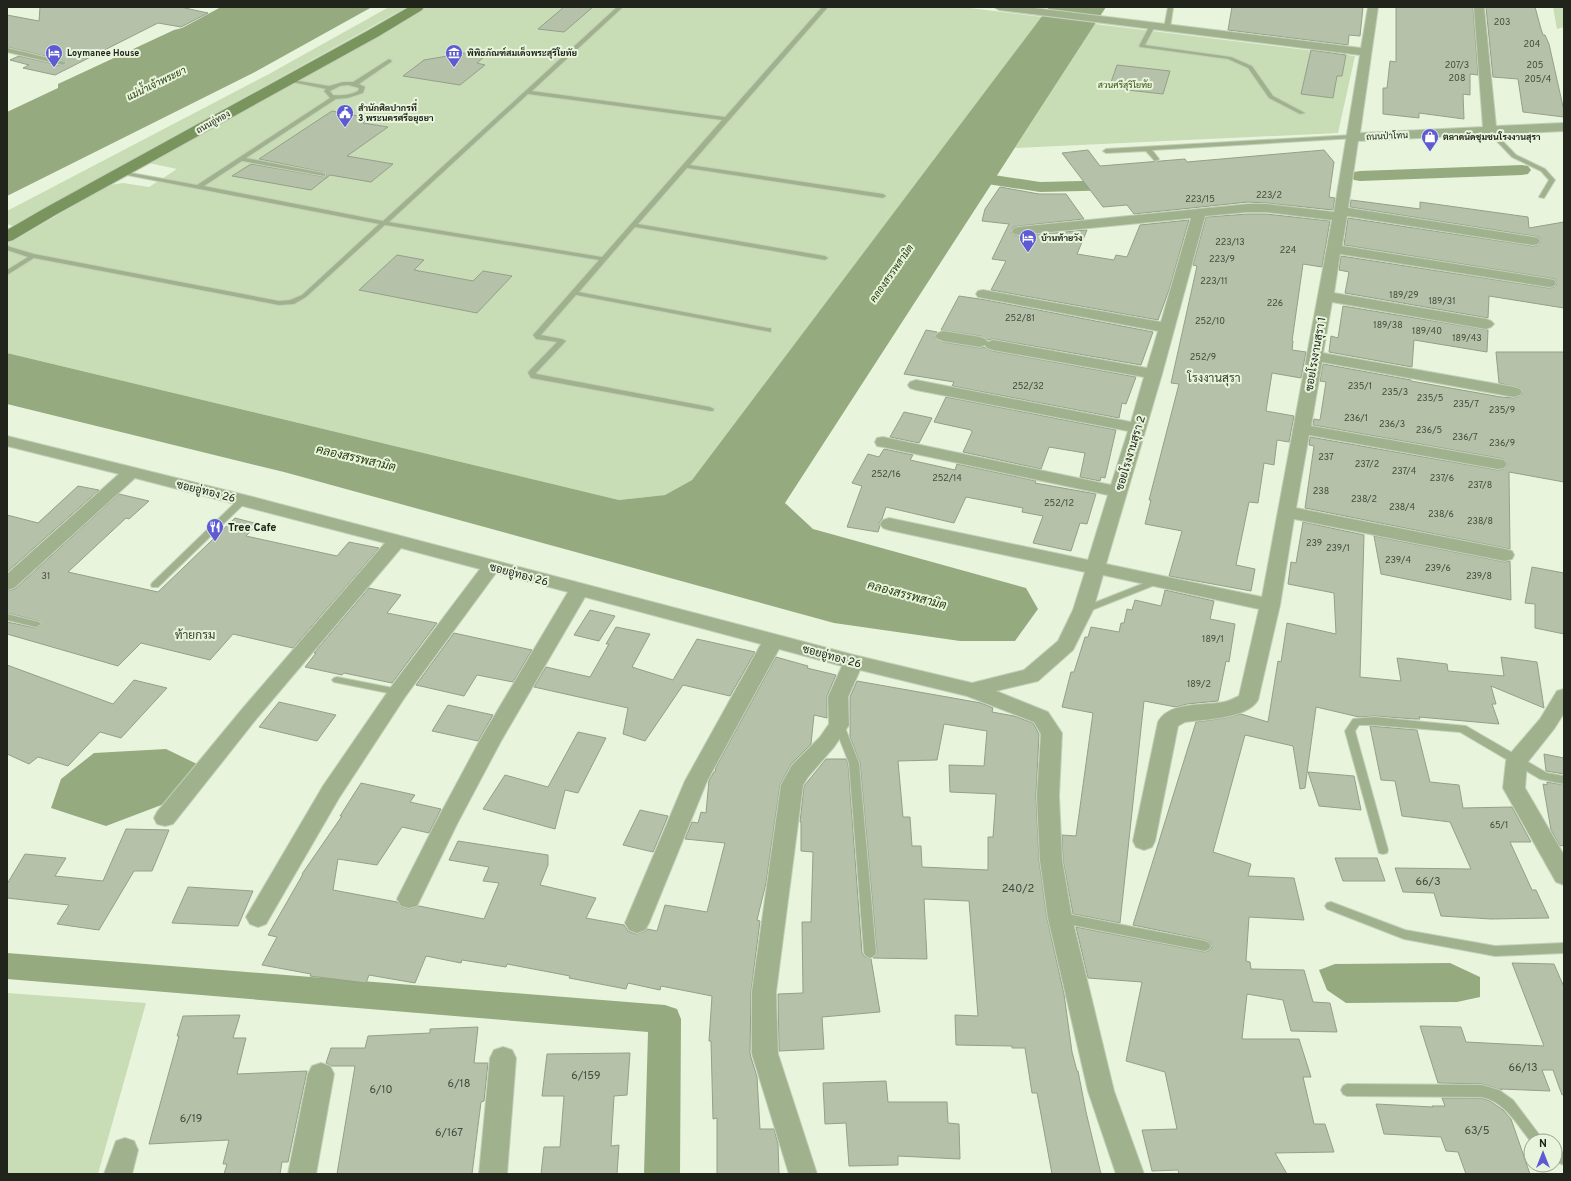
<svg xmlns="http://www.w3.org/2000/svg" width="1571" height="1181" font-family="Overpass,Sarabun,sans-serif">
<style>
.green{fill:#c8dcb5}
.water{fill:#95aa7f}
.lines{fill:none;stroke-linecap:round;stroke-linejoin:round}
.canal{fill:#95aa7f;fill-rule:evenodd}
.building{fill:#b5c1a9;stroke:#94a089;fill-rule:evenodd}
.service-casing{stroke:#c4cfb9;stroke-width:2}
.minor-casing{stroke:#c4cfb9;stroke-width:2}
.secondary-casing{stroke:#c4cfb9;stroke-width:2}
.service{fill:#a0b28d;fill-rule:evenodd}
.minor{fill:#a0b28d;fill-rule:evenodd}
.secondary{fill:#79945c;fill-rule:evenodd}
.labels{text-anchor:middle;stroke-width:4;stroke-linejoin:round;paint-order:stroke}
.number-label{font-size:9px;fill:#454b3e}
.far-poi-label{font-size:9px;font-weight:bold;fill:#20241b;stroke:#e8f5dc;text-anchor:start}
.far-park-label{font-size:9px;fill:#344e0c;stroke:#e8f5dc}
.far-street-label{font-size:9px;fill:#20241b;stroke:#e8f5dc}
.far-water-label{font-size:10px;font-style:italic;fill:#293d0d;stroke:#e8f5dc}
.street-label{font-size:11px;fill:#20241b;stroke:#e8f5dc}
.poi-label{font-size:11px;font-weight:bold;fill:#20241b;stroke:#e8f5dc;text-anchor:start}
.near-number-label{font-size:11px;fill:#454b3e}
.neighbourhood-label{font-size:12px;fill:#39422f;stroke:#e8f5dc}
.water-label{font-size:12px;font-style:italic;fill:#293d0d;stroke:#e8f5dc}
</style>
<rect width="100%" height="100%" fill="#e8f5dc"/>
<path class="green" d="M389,7H407L13,226L7,224V211L269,74Z
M426,7H962L1042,17L692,480L665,495L619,500L7,353V244L110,185L123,183L149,187L177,169L149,163Z
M1553,7H1564V27L1557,29Z
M1095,24L1355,56L1338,133L1015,148Z
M7,993L146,1003L98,1174H7Z"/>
<path class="water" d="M221,7H372L253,73L7,196V112L58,88V84L174,30L182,28Z
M1049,7H1106L785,503L813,529L1026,588L1038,609L1015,641H960L834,623L284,472L7,404V353L619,500L665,495L692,480Z
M166,749L197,764L164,804L106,826L51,808L61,779L94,753Z
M1450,963L1480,977V997L1457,1002L1346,1003L1327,990L1319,970L1335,964Z"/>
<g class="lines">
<path class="canal" d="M1522,165L1528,166L1531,170L1528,174L1522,175L1360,181L1354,180L1351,176L1354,172L1360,171Z
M961,170L1040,182L1122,180L1128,181L1131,185L1128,189L1122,190L1040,192L955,179L952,175L955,171Z
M7,953L665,1005L677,1009L681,1019L680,1174H644L648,1032L7,979Z"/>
</g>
<path class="building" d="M40,7H188L185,8L208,13L181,27L158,23L55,75L23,68L29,65L10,60L19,56L63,66L67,63L65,61L7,47V15L39,21Z
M564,7H593L564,32L538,29Z
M1232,7H1363L1360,36L1349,35L1348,45L1228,30Z
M1396,7H1473L1478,75L1470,74V95L1463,94L1464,119L1419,113V118L1383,114V88H1387L1390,61L1396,62Z
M1486,7H1535L1541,29L1543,35H1545L1549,44L1564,111V117L1523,112L1518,79L1493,77Z
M494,48L477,63L485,65L460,85L403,76L424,60Z
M1311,50L1346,55L1342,76H1337L1333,98L1301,94Z
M1117,65L1170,71L1163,94L1109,88Z
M332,111L369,118L363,123L388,127L347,156L393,164L371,182L330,175L311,190L232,176L251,164L326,177V174L323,172L259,159Z
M1088,150L1100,166L1185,159L1187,162L1324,150L1334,162L1329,197L1335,198L1333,210L1266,203L1248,202L1134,214L1127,205L1103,207L1062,153Z
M1000,187L1039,194H1066L1084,219L1019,226L1013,227L1011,232L1014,235L1019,236L1087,230L1077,254L1114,260L1116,255L1127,257L1140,225L1189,220L1169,290L1158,320L991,290L1006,261L992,259L1009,224L982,221L985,209Z
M1351,200L1420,209V202L1528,217L1529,228L1564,222V308L1489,296L1488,318L1345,293L1349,272L1339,270L1341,256L1549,288L1554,287L1557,284L1555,279L1549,278L1344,245L1348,218L1533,246L1538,245L1541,242L1539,237L1533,236L1350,207Z
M1248,214H1266L1330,221L1322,267L1303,264L1292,341H1293L1292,350L1306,352L1301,378L1272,373L1266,411L1294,416L1289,442L1277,440L1274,465L1264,463L1258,503L1249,502L1236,565L1255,569L1251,591L1169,576L1182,531L1145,524L1151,500H1149L1179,384L1171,383L1197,266L1193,265L1206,217Z
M397,255L424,260L414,270L473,281L483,271L512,276L477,313L359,290Z
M959,296L986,300L1153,332L1141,365L993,339L988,340L980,336L941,330Z
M1343,306L1488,330L1487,352L1414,340L1412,367L1329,352L1331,336L1338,338Z
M926,330L937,332L934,337L943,342L980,348L984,347L987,349L993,351L1136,377L1126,404L1122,403L1119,418L952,386L954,382L904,374Z
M1496,352H1564V482L1509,472L1510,549L1305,508L1314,446L1309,445L1310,437L1498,470L1504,469L1508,464L1504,459L1313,425L1314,419L1320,420L1326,382L1320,381L1323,364L1411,380V381L1501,397L1514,398L1520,396L1523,393L1520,388L1499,383Z
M946,397L1116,430L1105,478L1101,477L1100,481L1080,477L1085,453L1049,447L1041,469L963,452L972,432L971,430L934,422Z
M904,412L932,418L919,443L890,437Z
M884,449L913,455L910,460L955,470L957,464L1036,481L1035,483L1096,494L1087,524L1080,523L1071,551L1033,543L1043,516L1022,512L1023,508L966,497L954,523L886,507L882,519L879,523L880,526L878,532L847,527L862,486L852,483L868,454L879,457Z
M78,486L99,490L7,572V515L38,523Z
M119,494L149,501L129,519L126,518L68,572L158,592L235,518L258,524L246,536L337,556L349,542L379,548L293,648L233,634L210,660L141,643L118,666L7,634V622L36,628L42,624L39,621L7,613V591L15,589Z
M1303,522L1364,535L1360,677L1401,681L1397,658L1447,664L1448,671L1504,676L1501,657L1537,662L1544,708L1491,686L1496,704H1492L1499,724L1419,717L1420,719H1415L1374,716L1359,717L1316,707L1305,788L1300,789L1293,746L1245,735L1213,852L1251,864L1248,876L1294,878L1304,920L1249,917L1246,961L1250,962L1251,969L1304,970L1313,1002L1330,1003L1337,1032L1291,1031L1283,1000L1247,994L1242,1039H1299L1311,1077H1303L1314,1124H1325L1334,1152L1275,1153L1287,1174H1179L1178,1170L1152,1171L1142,1130L1177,1129L1165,1072L1126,1061L1142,982L1088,978L1076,927L1205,952L1210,950L1212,947L1210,942L1205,940L1133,925L1196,722L1225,718L1241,714L1268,722L1278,661L1281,662L1287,623L1336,634L1334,593L1288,584L1291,562L1296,563Z
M1374,536L1505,562L1510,561L1511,600L1381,574Z
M1532,567L1564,573V634L1535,628V604L1525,603Z
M369,588L401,595L387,613L437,623L392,683L344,673L342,675L305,667L316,653H314Z
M1165,590L1214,601L1210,619L1235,624L1229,662L1226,661L1218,701L1187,704L1176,707L1144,701L1120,923L1073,914L1063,860L1062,835L1076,836L1093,713L1062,707L1071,672H1074L1085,637H1088L1091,627L1119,632L1121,623H1124L1127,609L1132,610L1135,600L1161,606Z
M590,610L615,616L599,641L574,635Z
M616,627L650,634L632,667L673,680L697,639L755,652L730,696L683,685L645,741L623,734L628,708L534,687L546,667L590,677L609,644H606Z
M454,633L477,638L532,650L513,682L477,675L464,696L416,685Z
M776,657L808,666L807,668L836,675L827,696V718L814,715L811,744L791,764L780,785L766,883L757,920L760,921L751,992L750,1054L757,1077L760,1129H774L778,1144L779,1174H717V1118L713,1119L711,1041H709L712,996L661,986L660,990L628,983L626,989L569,978L570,976L507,964L506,967L462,960L461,963L426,956L415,983L369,975L366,983L310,976L311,974L262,965L277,937L268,935L303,874H302L342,816H340L361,783L415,795L410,802L441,809L429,833L402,827L377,865L338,859L333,890L397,902L401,907L409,909L419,906L484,919L499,883L483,881L489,867L449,860L458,841L548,855V865L540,885L596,898L586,918L624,925L628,931L636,934L646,931L647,929L657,931L665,905L707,912L725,843L685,839L692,822L698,823L701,812L706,813L709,780L714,772H715L716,767Z
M7,665L113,704L134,680L167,688L121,738L100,732L68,766L38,757L29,764L7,754Z
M857,681L981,703L993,708L992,712L1014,716L1033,723L1039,734L1036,796L1039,860L1047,918L1064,994L1072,1052L1077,1071H1078L1086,1112L1101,1174H1052L1037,1093H1032L1025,1048H1012V1046L956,1045L955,1015L978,1016L969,901L924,899L927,959L873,958L877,953L860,763L850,737V697ZM944,724L987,731L984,766L949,765L950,792L996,794L993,837H988V870L922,867L921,846H912L910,817H903L898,761L937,760Z
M279,702L336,715L317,741L259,727Z
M448,705L493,715L478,741L432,731Z
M1370,726L1417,730L1430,782L1459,785L1463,808L1512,807L1531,842H1510L1532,890H1536L1549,918L1491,919L1441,916L1434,893L1403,892L1395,868L1471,869L1450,822L1402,816L1395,781L1381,780Z
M578,732L606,738L578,793L565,790L555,829L483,809L505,775L548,787Z
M1544,754L1564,758V774L1546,771Z
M826,759H846L848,763L862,953L865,957L871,959L880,1012L822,1017L824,1049L779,1051L778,994L803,993L802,922H811L813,852L801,851V822H800L804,786Z
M1308,772L1354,776L1361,810L1319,806Z
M1547,782L1564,785V845L1560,846L1551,830L1543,784L1547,785Z
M640,810L668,816L653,852L623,845Z
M126,829L169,830L152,871H134L99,930L57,924L69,905L7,898V884L25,854L66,858L55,876L103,881Z
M1335,858H1377L1385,881H1343Z
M188,887L253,891L238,926L172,923Z
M1512,963L1554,964L1564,987V1094L1562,1095L1553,1070H1542L1550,1091L1501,1089L1502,1090L1482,1084L1438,1083L1420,1026L1461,1027L1466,1042L1544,1046Z
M240,1015L233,1038H246L237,1074L307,1071L288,1162H282L280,1174H224L227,1164H223L229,1140L149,1144L179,1036H177L183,1016Z
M478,1027L474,1063H488L484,1101L481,1102L472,1174H337L355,1066H332L326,1063L331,1048H365L368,1036L430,1033V1029Z
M630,1053L627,1095L614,1096L611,1146L619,1145L617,1174H541L544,1147H560L564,1096H542L547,1054Z
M886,1081L888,1102H947L948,1123L959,1124L960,1159L898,1156V1165L849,1166L846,1123L825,1124L823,1083Z
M1442,1098H1482L1490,1101L1503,1110L1511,1119L1530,1174H1466L1458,1152L1446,1151L1441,1137L1384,1134L1376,1104L1433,1107L1432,1106H1445Z"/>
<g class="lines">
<defs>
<path id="service" d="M617,7H623L532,91L725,117L822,7H828L690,165L883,194L886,196L883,198L687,168L638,224L825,256L828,258L825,260L635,227L579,292L768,328H771V332L576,295L541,335L562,339L566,341L536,373L537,374L710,407L714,409L713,411H710L531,378L528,373L529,371L557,342L536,339L533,335L599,260L385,225L306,297L294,304L279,305L34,258L7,275V270L28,257L7,250V246L34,254L279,301L290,300L302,295L379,224L122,174L119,172L120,171L197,185L330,98L324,91L326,89L287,81V79L329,86L343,82H353L389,59L392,61L391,62L359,84L365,87L363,93L348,98L336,99L246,158L323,173L325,174V176L242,161L204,186L383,221ZM348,85L359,88L358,91C350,95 342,96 333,95L330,91L340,86ZM528,94L722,120L602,257L389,222Z
M1168,7L1173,8L1170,28L1167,30L1164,28Z
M1150,25L1155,26L1145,45L1231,57L1252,66L1273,96L1305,113L1300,114L1269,98L1248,68L1228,59L1140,47L1139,46Z
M7,48L65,62L66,63L63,65L7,52Z
M1488,130H1492L1516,155L1545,169L1554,179L1555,180L1544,198L1539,197L1549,180L1541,171L1512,157L1488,132Z
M1353,135L1355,136V138L1152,150L1159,159L1156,161L1154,160L1146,151L1106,153L1103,151L1106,149Z
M243,497L247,500L246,502L158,587H152L151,585L152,583L240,498Z
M1157,578L1160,579L1161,581L1160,583L1087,612H1081L1079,610L1081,608Z
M7,614L39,622L41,624L36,627L7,620Z
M337,677L398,689L401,690L403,692L401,694L398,695L334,682L332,680L334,678Z
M1374,717L1466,726L1547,773L1564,776V784L1540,779L1460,732L1374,725H1359L1355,731L1388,850L1387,853L1383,854L1379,853L1345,731L1353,719Z
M839,721L842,722L844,725L859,763L876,953L874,956L870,958L866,956L864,953L849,763L834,725L836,722Z
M1331,902L1405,930L1495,946L1564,943V953L1495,956L1404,939L1327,909L1325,906L1327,903Z
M1062,913L1205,941L1209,943L1211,946L1209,949L1205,951L1062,923L1058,921L1056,918L1058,915Z
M1347,1084L1482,1085L1499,1090L1513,1100L1544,1141L1531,1142C1517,1124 1505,1102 1482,1097L1347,1096L1343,1094L1341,1090L1343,1086Z
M1555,1149L1564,1153V1165L1555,1161Z"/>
<path id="minor" d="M994,7H1026L1361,48L1368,7H1378L1360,133L1483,127L1474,7H1484L1496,126L1564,123V131L1358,141L1348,208L1533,237L1538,238L1540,241L1538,244L1533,245L1347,216L1342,246L1549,279L1554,280L1556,283L1554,286L1549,287L1340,254L1334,293L1486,319L1491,321L1494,324L1491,327L1486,329L1332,302L1323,353L1514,387L1520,389L1522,392L1520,395L1514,397L1322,362L1311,426L1498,459L1504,460L1507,464L1504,468L1498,469L1309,435L1296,508L1505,549L1512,551L1514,555L1512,559L1505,561L1294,519L1280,605L1258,700C1247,719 1205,719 1185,722L1178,726L1155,841L1152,847L1144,850L1136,847L1133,841L1158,722C1169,701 1204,706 1224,702C1229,701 1234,698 1239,696L1259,609L1103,575L1093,610L1073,650L1038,681L996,691L1048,712L1062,733L1059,796L1062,860L1072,918L1114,1091L1144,1174H1116L1088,1091L1048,918L1040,860L1037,796L1041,734L1034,722L967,696L860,670L848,697L849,725L834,747L808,777L803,785L776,992L778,1054L817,1174H789L752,1054V992L781,785L792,765L820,737L829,724L828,697L842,666L779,649L707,781L649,923L645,930L637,933L629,930L625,923L685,781L761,644L585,597L501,741L457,824L417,906L409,908L401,906L397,899L435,824L480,740L568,592L496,573L405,697L339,798L266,924L258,927L250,924L246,917L323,786L391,687L480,569L401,548L257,718L173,824L165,826L157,824L154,818L157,812L243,708L385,543L135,478L14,588L7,590V574L119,474L7,446V436L249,496L854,655L972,683L1024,670L1058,641L1073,610L1085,572L889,530L883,528L880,524L883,520L889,518L1088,560L1108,495L883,447L877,446L875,442L877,438L883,437L1111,485L1128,431L916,390L910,388L908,385L910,382L916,380L1131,422L1144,377L993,350L987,348L985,345L980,347L943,341L938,339L935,336L938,333L943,331L980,337L985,339L988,342L993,340L1147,368L1158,331L983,298L978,297L976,294L978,291L983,290L1161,322L1191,218L1019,235L1014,234L1012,231L1014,228L1019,227L1248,204H1266L1334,212L1360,55L999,10ZM1248,212H1266L1332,220L1262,597L1106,564L1162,374L1205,216Z
M1564,689V713L1554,729L1527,763L1525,788L1564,855V885L1556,882L1503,788L1506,761L1509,755L1540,719L1557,691Z
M503,1047L512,1050L516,1058L507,1174H479L490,1058L494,1050Z
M321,1063L330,1066L334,1074L316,1174H288L308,1074L312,1066Z
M125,1138L134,1141L138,1150L132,1174H104L116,1141Z"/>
<path id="secondary" d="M409,7H424L422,10L379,36L57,214L13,240L7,242V230L45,208L369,30Z"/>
</defs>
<use href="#service" class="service-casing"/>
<use href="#minor" class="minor-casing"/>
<use href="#secondary" class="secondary-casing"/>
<use href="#service" class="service"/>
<use href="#minor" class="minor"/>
<use href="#secondary" class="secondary"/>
</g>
<defs>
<symbol id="hotel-pin" viewBox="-11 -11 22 30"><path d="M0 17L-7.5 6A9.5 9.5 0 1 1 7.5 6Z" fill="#5d5ad3" stroke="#e8f5dc"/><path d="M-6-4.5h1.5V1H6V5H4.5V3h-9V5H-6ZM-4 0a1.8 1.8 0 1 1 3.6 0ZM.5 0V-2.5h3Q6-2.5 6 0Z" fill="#fff"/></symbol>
<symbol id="museum-pin" viewBox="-11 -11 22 30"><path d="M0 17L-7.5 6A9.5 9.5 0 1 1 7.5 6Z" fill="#5d5ad3" stroke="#e8f5dc"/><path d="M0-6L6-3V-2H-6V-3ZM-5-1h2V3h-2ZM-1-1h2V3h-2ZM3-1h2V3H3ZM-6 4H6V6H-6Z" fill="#fff"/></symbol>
<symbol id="civic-pin" viewBox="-11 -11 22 30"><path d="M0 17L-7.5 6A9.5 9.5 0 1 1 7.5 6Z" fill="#5d5ad3" stroke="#e8f5dc"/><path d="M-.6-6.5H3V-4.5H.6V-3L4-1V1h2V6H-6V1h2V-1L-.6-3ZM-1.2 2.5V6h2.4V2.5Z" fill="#fff"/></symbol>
<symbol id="shop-pin" viewBox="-11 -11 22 30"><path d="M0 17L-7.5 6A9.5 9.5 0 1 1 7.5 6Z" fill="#5d5ad3" stroke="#e8f5dc"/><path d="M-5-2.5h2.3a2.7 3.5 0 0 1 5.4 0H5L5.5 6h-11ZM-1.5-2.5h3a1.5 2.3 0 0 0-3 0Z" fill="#fff"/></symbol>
<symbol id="restaurant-pin" viewBox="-11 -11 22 30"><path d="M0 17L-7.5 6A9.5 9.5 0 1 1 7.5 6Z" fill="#5d5ad3" stroke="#e8f5dc"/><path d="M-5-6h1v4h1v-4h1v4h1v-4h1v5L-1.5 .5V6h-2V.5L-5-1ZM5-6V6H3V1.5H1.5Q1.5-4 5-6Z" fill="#fff"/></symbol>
</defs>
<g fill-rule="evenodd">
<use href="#hotel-pin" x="44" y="43" width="20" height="27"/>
<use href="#museum-pin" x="444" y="43" width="20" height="27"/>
<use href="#civic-pin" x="335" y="103" width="20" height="27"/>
<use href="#shop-pin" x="1420" y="127" width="20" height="27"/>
<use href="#hotel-pin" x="1018" y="228" width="20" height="27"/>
<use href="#restaurant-pin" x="205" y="517" width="20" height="27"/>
</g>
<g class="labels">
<g class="number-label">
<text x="1502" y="25">203</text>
<text x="1532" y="47">204</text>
<text x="1457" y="68">207/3</text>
<text x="1535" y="68">205</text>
<text x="1457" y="81">208</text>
<text x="1538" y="82">205/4</text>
<text x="1269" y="198">223/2</text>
<text x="1200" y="202">223/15</text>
<text x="1230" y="245">223/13</text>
<text x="1288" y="253">224</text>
<text x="1222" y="262">223/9</text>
<text x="1214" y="284">223/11</text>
<text x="1404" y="298">189/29</text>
<text x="1442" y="304">189/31</text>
<text x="1275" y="306">226</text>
<text x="1020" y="321">252/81</text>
<text x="1210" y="324">252/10</text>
<text x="1388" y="328">189/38</text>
<text x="1427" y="334">189/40</text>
<text x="1467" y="341">189/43</text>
<text x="1203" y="360">252/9</text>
<text x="1028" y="389">252/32</text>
<text x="1360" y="389">235/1</text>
<text x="1395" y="395">235/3</text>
<text x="1430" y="401">235/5</text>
<text x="1466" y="407">235/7</text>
<text x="1502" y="413">235/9</text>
<text x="1356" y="421">236/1</text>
<text x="1392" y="427">236/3</text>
<text x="1429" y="433">236/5</text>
<text x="1465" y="440">236/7</text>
<text x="1502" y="446">236/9</text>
<text x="1326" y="460">237</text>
<text x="1367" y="467">237/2</text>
<text x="1404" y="474">237/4</text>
<text x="886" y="477">252/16</text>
<text x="947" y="481">252/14</text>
<text x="1442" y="481">237/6</text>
<text x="1480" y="488">237/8</text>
<text x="1321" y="494">238</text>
<text x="1364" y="502">238/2</text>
<text x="1059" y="506">252/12</text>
<text x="1402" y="510">238/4</text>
<text x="1441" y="517">238/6</text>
<text x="1480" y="524">238/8</text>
<text x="1314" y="546">239</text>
<text x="1338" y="551">239/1</text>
<text x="1398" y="563">239/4</text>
<text x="1438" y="571">239/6</text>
<text x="46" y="579">31</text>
<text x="1479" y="579">239/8</text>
<text x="1213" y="642">189/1</text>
<text x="1199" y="687">189/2</text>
<text x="1499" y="828">65/1</text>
</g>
<g class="far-poi-label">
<text x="67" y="56">Loymanee House</text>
<text x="467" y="56">พิพิธภัณฑ์สมเด็จพระสุริโยทัย</text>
<text x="358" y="111">สำนักศิลปากรที่<tspan x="358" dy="10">3 พระนครศรีอยุธยา</tspan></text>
<text x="1443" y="140">ตลาดนัดชุมชนโรงงานสุรา</text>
<text x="1041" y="241">บ้านท้ายวัง</text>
</g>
<g class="far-park-label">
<text x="1125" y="88">สวนศรีสุริโยทัย</text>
</g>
<g class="far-street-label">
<text transform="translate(213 122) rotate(-29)" y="3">ถนนอู่ทอง</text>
<text transform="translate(1387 136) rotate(-3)" y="3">ถนนป่าโทน</text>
</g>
<g class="far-water-label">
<text transform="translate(156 83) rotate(-26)" y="4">แม่น้ำเจ้าพระยา</text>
<text transform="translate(891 273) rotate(-55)" y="4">คลองสรรพสามิต</text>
</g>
<g class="street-label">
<text transform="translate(1315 354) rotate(-80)" y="4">ซอยโรงงานสุรา 1</text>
<text transform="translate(1130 453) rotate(-73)" y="4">ซอยโรงงานสุรา 2</text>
<text transform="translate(206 491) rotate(14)" y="4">ซอยอู่ทอง 26</text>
<text transform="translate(519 574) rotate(15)" y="4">ซอยอู่ทอง 26</text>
<text transform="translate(832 656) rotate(15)" y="4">ซอยอู่ทอง 26</text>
</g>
<g class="poi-label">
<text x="228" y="531">Tree Cafe</text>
</g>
<g class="near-number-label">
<text x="1428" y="885">66/3</text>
<text x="1018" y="892">240/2</text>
<text x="1523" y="1071">66/13</text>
<text x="586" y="1079">6/159</text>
<text x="459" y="1087">6/18</text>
<text x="381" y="1093">6/10</text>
<text x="191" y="1122">6/19</text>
<text x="1477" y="1134">63/5</text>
<text x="449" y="1136">6/167</text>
</g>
<g class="neighbourhood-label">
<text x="1214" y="382">โรงงานสุรา</text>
<text x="195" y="639">ท้ายกรม</text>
</g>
<g class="water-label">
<text transform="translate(356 458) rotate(13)" y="4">คลองสรรพสามิต</text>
<text transform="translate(907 595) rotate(15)" y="4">คลองสรรพสามิต</text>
</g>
</g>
<rect width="1571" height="1181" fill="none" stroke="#20241b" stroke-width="16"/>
<g transform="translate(1543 1153)"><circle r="19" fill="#e8f5dc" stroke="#98a18f"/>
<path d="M0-3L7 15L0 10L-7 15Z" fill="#5d5ad3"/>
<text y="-6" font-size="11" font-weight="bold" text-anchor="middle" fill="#20241b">N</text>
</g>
</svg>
